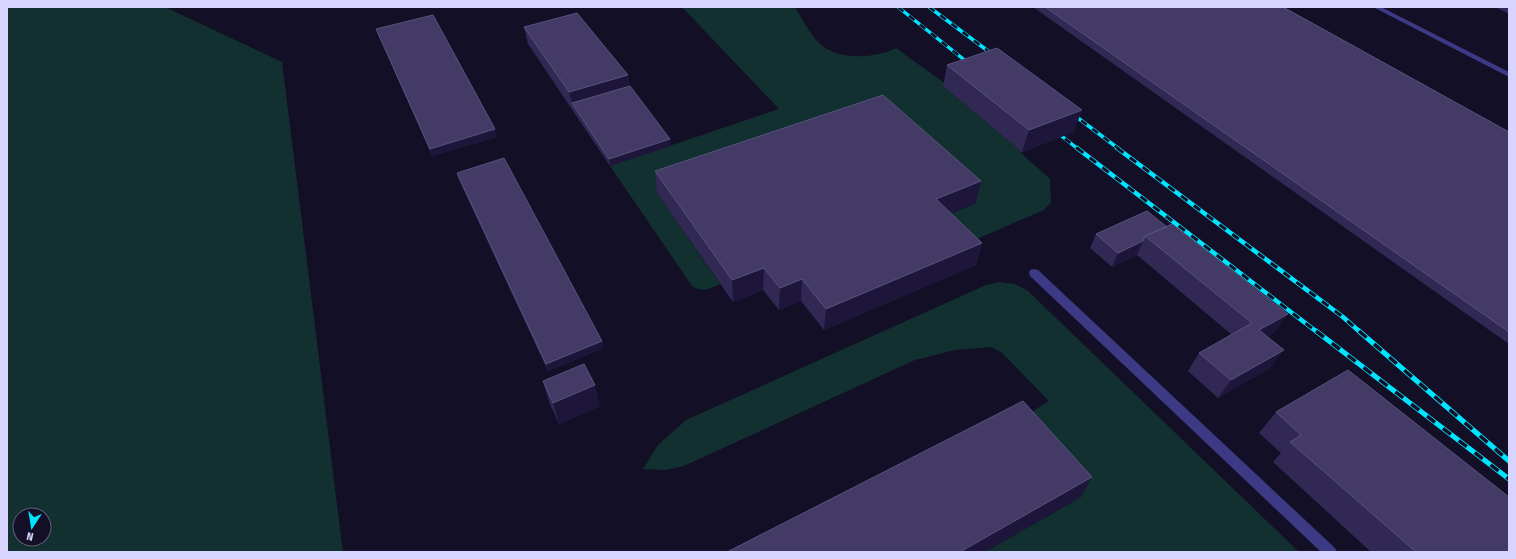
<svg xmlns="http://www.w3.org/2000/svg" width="1516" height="559" font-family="'Fira Sans Condensed',sans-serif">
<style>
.green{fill:#12302f;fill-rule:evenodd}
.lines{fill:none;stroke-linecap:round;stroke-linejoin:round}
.service{fill:#3d3a85;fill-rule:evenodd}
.rail-far2-casing{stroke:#00e5ff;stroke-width:3.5}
.rail-far1-casing{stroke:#00e5ff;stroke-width:4.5}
.rail-casing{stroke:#00e5ff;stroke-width:5}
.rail-far2{stroke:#130f26;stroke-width:2.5;stroke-dasharray:7;stroke-linecap:butt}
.rail-far1{stroke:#130f26;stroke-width:3;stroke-dasharray:8;stroke-linecap:butt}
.rail{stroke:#130f26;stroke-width:3.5;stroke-dasharray:10;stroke-linecap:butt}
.wall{fill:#312854}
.shaded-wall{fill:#1d163a}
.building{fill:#433a66;stroke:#5a527e}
</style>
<rect width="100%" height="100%" fill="#130f26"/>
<path class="green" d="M7,7H165L282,62L343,552H7ZM20,515H44V539H20Z
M682,7H795C802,18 808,31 817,41C835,61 874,59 896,48L947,85L943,86L1022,152L1021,153L1050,179L1051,202L1044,210L958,247L932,221L975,204L658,194L720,284C709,289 702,293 692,286L610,166L779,109Z
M999,282L1015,284L1028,291L1299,552H985L1081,497L1015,422L1049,401L1001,352L991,347L955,350L915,360L684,466L666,470L643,469L658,445L686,420L986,285Z"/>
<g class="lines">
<path class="service" d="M1373,7H1381L1509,72V77Z
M1034,269L1038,270L1335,548L1337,552H1321L1030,276L1029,273L1030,270Z"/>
<defs>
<path id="rail-far2" d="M898,7L972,66
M929,7L996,57
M1070,112L1119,149
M1054,130L1078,149"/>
<path id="rail-far1" d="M1077,148L1317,332
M1117,148L1343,317L1360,332"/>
<path id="rail" d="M1316,331L1509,479
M1359,331L1509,461"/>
</defs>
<use href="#rail-far2" class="rail-far2-casing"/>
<use href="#rail-far1" class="rail-far1-casing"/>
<use href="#rail" class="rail-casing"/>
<use href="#rail-far2" class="rail-far2"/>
<use href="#rail-far1" class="rail-far1"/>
<use href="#rail" class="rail"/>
</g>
<path class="wall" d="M1033,7H1283L1509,132V344Z
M1495,7H1509V14Z
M524,27L628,75L630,86L671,146L610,166L528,44Z
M376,29L497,137L432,156Z
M947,65L1074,132L1022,152L943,86Z
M655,171L981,181L976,203L951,213L982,243L976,265L824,330L801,301L779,310L763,290L733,302L657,193Z
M457,173L602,341L603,348L548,371L459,180Z
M1147,211L1275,332L1267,337L1270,368L1218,398L1188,371L1199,353L1232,335L1137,255L1112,267L1090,248L1096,234Z
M543,381L600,406L559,424L549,402Z
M1276,412L1509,552H1371L1273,462L1281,453L1259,433Z"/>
<path class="shaded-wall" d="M628,75L631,93L572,103L569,92Z
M1082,110L1074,132L1022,152L1029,130Z
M495,129L497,137L432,156L430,149Z
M670,139L671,146L610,166L609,159Z
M981,181L976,203L932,221L936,199Z
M1143,241L1137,255L1112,267L1118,253Z
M982,243L976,265L824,330L826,309Z
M764,268L763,290L733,302L732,280Z
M802,279L801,301L779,310L780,288Z
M1288,314L1275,332L1247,349L1259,330Z
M602,341L603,348L548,371L546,364Z
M1284,350L1270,368L1218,398L1231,380Z
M595,385L600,406L559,424L553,403Z
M1092,477L1081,497L985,552H960Z"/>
<path class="building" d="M1045,7H1283L1509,132V332Z
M577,13L628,75L569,92L524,27Z
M433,15L495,129L430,149L376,29Z
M997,48L1082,110L1029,130L947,65Z
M630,86L670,139L609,159L572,103Z
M883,95L981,181L936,199L982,243L826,309L802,279L780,288L764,268L732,280L655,171Z
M504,158L602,341L546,364L457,173Z
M1147,211L1167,227L1145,236L1143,241L1118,253L1096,234Z
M1172,224L1288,314L1259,330L1284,350L1231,380L1199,353L1252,323L1145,236Z
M584,364L595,385L553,403L543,381Z
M1348,370L1509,497V552H1416L1290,442L1301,435L1276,412Z
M1023,401L1092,477L960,552H727Z"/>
<rect width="1516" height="559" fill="none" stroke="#d9d4ff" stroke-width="16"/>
<g transform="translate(32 527) rotate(192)"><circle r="19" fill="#130f26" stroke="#625e7d"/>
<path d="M0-3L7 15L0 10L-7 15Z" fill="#00e5ff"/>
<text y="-6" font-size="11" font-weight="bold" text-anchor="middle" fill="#d9d4ff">N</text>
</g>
</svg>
